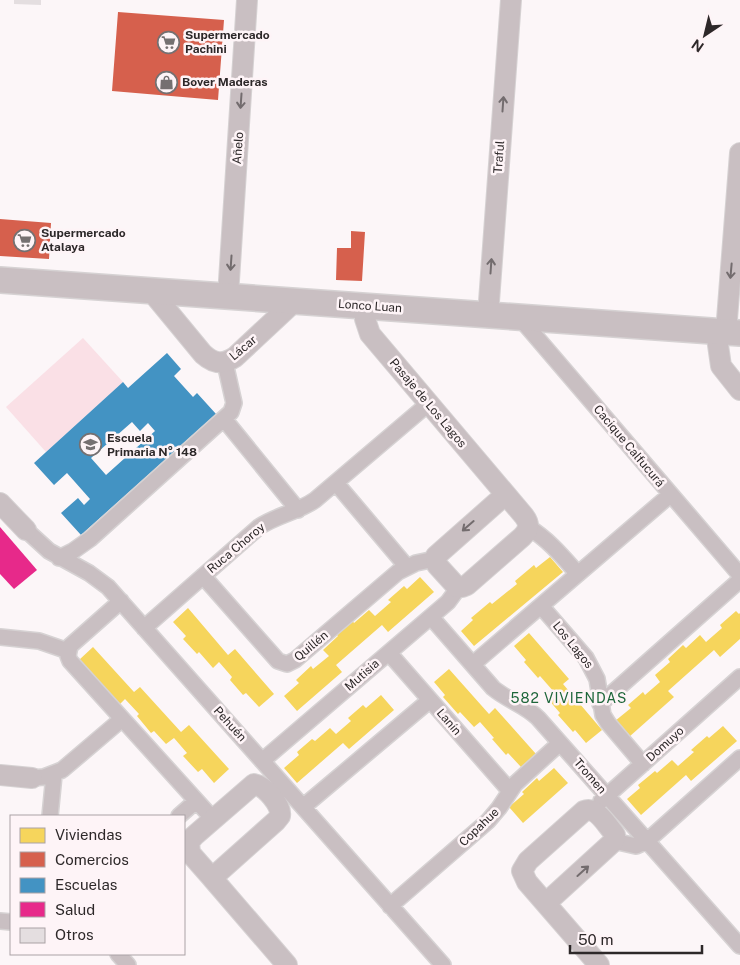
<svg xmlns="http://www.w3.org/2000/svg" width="740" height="965" font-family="'Public Sans',sans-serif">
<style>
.green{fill:#fae0e6}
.homes{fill:#f6d55c}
.shops{fill:#d6604d}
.schools{fill:#4393c3;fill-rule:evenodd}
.health{fill:#e7298a}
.building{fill:#e4dee0}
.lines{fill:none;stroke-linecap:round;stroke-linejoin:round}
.pedestrian-casing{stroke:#d6d2d3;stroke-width:18}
.minor-casing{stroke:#d6d2d3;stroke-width:22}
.tertiary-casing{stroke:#d6d2d3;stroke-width:28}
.pedestrian{stroke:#c9bfc2;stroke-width:15}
.minor{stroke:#c9bfc2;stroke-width:20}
.tertiary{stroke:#c9bfc2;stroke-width:25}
.oneway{stroke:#736c6e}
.labels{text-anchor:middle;stroke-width:5;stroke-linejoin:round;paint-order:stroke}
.poi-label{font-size:12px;font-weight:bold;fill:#2d2829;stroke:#fef4f7;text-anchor:start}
.street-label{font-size:12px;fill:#2d2829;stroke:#fef4f7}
.neighbourhood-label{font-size:14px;letter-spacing:1px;fill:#1e663a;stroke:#fef4f7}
</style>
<rect width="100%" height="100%" fill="#fcf6f8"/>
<path class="green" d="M83,338L123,382L46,452L6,407Z"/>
<path class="homes" d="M550,557L563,572L474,646L461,631L473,620L471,618L490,602L492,604L517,584L515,581L534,565L536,568Z
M420,577L434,592L388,632L382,625L336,665L342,672L297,711L284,696L299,683L296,680L311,666L313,669L329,656L323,650L338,636L336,634L352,620L354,623L369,610L375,616L391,602L388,600L404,586L407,589Z
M188,608L228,655L235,649L274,694L259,707L246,693L243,695L230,680L232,677L219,662L213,668L199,652L197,654L183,639L186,636L173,622Z
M736,611L739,614L740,613V639L720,657L714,650L668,691L674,697L629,737L615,721L631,708L628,705L643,692L645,695L660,682L655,675L670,662L668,659L683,645L686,648L700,635L706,642L722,628L720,625Z
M529,633L569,679L563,684L602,730L586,743L575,730L573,732L558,715L560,713L547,698L554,692L540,676L538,678L524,662L526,660L514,646Z
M93,647L134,692L140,687L181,732L189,725L229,769L214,783L202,769L198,772L183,756L187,753L174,738L166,744L154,731L151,733L137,716L139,714L125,699L119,705L79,660Z
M449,669L489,714L495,708L536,754L521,767L508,753L506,755L492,739L494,738L480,722L474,727L460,712L458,714L443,697L445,695L434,682Z
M381,695L394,710L349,749L343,743L297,783L284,768L299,755L297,752L312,739L315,741L330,728L336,734L351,721L348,718L363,705L366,708Z
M723,726L737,741L691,781L686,775L641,815L627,799L640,788L638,785L655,771L657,773L672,760L678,766L694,752L691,750L707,736L709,738Z
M554,768L568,783L523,823L509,807L524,794L522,792L537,778L539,781Z"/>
<path class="shops" d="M118,12L224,20L218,100L112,91Z
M0,219L51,223L49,259L0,256Z
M351,231L365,232L362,281L336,280L337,248H351Z"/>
<path class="schools" d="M167,353L181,369L174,376L193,397L197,393L216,414L81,535L61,513L78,498L84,505L90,499L67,473L54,485L34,463L123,382L128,388ZM132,422L140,431L148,423L155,431L106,475L91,458Z"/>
<path class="health" d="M0,527L37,570L14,589L0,574Z"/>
<path class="building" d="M14,0H41V5L14,4Z"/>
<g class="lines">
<defs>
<path id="pedestrian" d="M519,317L740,575
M224,419L298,510
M336,483L407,567
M528,527C549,540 562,556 578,574
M26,530L49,551L89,573L108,587L443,965
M59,558L73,551L90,539L231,412L234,403L225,363
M203,576L278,661L287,664L295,660L398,572L416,563L435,559
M121,601L70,646L68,656L70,661L213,819
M541,606L586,658L597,679L603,715L608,723L643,764
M431,617L493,688C507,700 525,705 538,718L740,946
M144,628L259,527C277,515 298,512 315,500L428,404
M0,637L39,641L68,651
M389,653L510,791
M473,664L670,495
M600,704L740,580
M262,761L448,602L459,587
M32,778L44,777L62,770L122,719
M601,801L740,677
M303,807L430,700
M50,816L54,775
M179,816L196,801
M614,841L636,846L647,841L740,758
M390,906L488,821L499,808L515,784L560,743
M0,921L11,922
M118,954L128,965"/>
<path id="minor" d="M151,291L203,354C214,364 223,365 235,357L295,301
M228,296L247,0
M365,306V319L370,334L524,516C530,524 529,530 522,537L467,585L462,587H457L437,565L436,556L505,495
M488,315L511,0
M716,331L721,366L740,390
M726,332L740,153
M0,503L26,530
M0,775L32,778
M254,784C265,786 282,805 280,816L276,821L212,878L190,853L189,842L194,836Z
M212,878L287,965
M546,903L614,841L615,835L613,832C606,824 596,806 584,811L528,861L522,871L527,882L599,965"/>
<path id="tertiary" d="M0,280L740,333"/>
</defs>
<use href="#pedestrian" class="pedestrian-casing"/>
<use href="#minor" class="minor-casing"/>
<use href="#tertiary" class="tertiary-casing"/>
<use href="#pedestrian" class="pedestrian"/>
<use href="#minor" class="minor"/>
<use href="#tertiary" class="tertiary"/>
</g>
<defs><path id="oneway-shaft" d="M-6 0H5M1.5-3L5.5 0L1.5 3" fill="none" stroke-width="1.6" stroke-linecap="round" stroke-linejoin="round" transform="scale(1.25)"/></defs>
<g class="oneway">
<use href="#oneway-shaft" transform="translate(241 101) rotate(94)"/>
<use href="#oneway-shaft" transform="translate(503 104) rotate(-86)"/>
<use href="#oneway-shaft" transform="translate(231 263) rotate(94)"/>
<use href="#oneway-shaft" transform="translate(491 266) rotate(-86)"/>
<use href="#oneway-shaft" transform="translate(731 271) rotate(95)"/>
<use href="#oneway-shaft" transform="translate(468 526) rotate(139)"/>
<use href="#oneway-shaft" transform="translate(583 871) rotate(-42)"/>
</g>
<defs>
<symbol id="supermarket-ring" viewBox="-11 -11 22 22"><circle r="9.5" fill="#fef4f7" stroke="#757071" stroke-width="1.5"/><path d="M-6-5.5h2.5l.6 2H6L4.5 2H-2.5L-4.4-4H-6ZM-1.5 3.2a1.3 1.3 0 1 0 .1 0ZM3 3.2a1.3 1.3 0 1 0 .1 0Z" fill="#757071"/></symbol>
<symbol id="shop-ring" viewBox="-11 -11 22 22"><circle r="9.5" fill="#fef4f7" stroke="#757071" stroke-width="1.5"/><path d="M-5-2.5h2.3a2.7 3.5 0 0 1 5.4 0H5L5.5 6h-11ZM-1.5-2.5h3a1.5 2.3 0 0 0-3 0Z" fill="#757071"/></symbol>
<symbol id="school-ring" viewBox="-11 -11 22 22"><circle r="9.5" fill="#fef4f7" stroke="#757071" stroke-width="1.5"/><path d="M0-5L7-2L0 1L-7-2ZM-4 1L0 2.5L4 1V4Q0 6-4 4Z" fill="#757071"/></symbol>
</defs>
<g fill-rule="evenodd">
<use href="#supermarket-ring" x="156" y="30" width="25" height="25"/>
<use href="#shop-ring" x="154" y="70" width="25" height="25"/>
<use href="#supermarket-ring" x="12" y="228" width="25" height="25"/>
<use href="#school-ring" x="78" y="432" width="25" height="25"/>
</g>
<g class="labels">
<g class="poi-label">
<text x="185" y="39">Supermercado<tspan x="185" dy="14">Pachini</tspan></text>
<text x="182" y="86">Bover Maderas</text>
<text x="41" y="237">Supermercado<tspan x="41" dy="14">Atalaya</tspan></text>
<text x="107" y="442">Escuela<tspan x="107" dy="14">Primaria N° 148</tspan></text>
</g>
<g class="street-label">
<text transform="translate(238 148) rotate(-86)" y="4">Añelo</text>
<text transform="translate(499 157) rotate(-86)" y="4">Traful</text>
<text transform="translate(370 306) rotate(4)" y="4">Lonco Luan</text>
<text transform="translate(243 348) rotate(-40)" y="4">Lácar</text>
<text transform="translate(428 403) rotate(50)" y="4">Pasaje de Los Lagos</text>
<text transform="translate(629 446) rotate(50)" y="4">Cacique Calfucurá</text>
<text transform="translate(236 548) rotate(-40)" y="4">Ruca Choroy</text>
<text transform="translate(573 645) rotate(51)" y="4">Los Lagos</text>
<text transform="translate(311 646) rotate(-40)" y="4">Quillén</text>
<text transform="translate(362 675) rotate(-41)" y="4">Mutisia</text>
<text transform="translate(449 722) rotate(49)" y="4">Lanín</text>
<text transform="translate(230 724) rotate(48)" y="4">Pehuén</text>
<text transform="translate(665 744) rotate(-42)" y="4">Domuyo</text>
<text transform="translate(590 776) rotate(49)" y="4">Tromen</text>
<text transform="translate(479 827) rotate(-44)" y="4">Copahue</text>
</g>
<g class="neighbourhood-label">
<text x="569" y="703">582 VIVIENDAS</text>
</g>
</g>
<rect x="10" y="815" width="175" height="140" fill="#fef4f7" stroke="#aaa2a5"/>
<rect x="20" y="828" width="25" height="15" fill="#f6d55c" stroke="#aaa2a5"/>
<text x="55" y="840" font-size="15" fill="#2d2829">Viviendas</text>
<rect x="20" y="852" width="25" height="15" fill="#d6604d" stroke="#aaa2a5"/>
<text x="55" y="865" font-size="15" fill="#2d2829">Comercios</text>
<rect x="20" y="878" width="25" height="15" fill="#4393c3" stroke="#aaa2a5"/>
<text x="55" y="890" font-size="15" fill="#2d2829">Escuelas</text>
<rect x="20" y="902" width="25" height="15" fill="#e7298a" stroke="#aaa2a5"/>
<text x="55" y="915" font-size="15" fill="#2d2829">Salud</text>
<rect x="20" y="928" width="25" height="15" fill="#e4dee0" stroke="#aaa2a5"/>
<text x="55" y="940" font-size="15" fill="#2d2829">Otros</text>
<g transform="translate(705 35) rotate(215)" stroke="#fef4f7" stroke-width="4" paint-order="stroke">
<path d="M0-4L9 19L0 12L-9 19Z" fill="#2d2829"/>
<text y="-8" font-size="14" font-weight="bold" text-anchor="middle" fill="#2d2829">N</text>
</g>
<path d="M570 945v8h132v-8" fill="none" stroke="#2d2829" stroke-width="2.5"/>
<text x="578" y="945" font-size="15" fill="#2d2829" stroke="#fef4f7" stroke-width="4" paint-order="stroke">50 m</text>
</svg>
